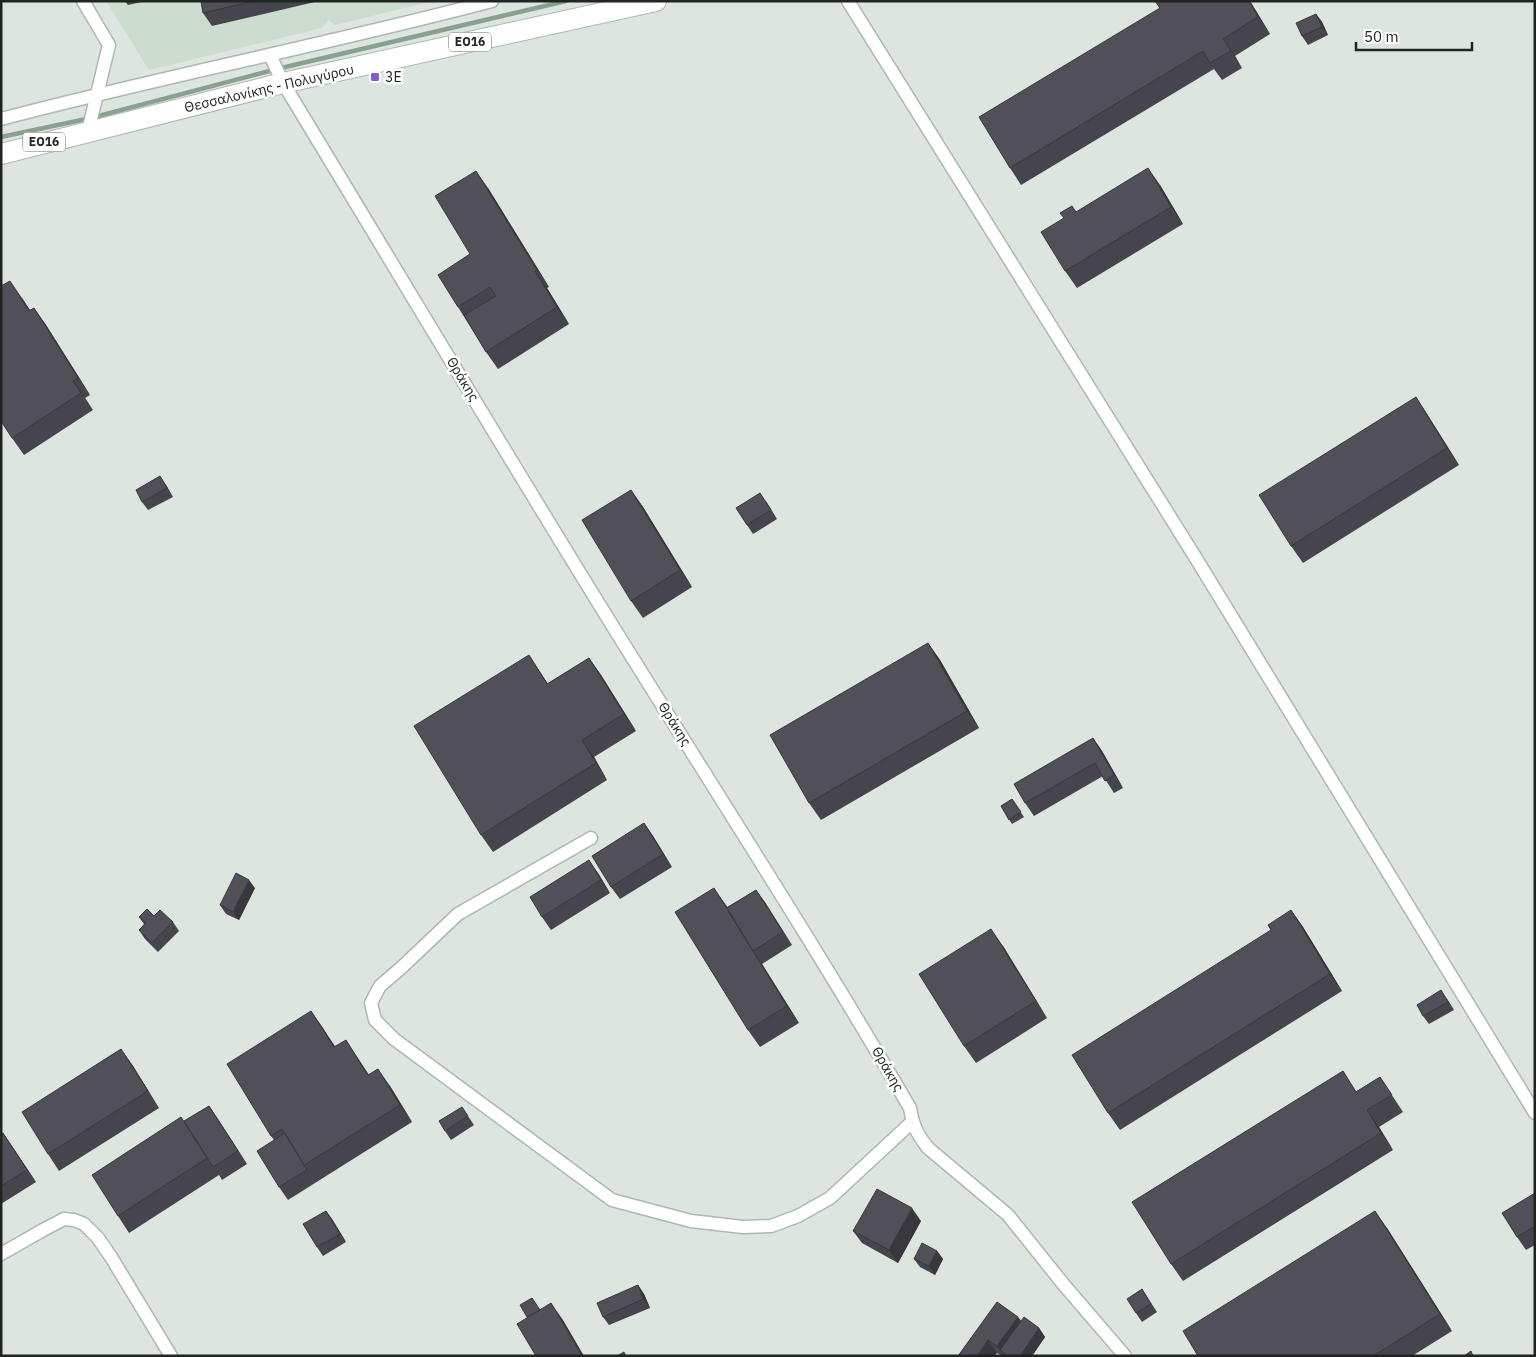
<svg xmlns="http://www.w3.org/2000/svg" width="1536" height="1357" font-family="'IBM Plex Sans',sans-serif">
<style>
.built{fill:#ccdccf}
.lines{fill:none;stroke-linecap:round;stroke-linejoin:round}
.stream{stroke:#88a28f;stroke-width:4.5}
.street-casing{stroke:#aeb8b1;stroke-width:15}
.primary-casing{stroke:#aeb8b1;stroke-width:22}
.street{stroke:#fff;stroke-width:12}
.primary{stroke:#fff;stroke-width:20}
.wall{fill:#46444c}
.shaded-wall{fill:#39373e}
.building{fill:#514f58;stroke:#39373e}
.poi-dot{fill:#875ad4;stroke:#fff;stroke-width:2}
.labels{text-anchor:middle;stroke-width:5;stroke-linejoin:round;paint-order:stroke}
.shield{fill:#fff;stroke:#646664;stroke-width:1}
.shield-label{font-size:12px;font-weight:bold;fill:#212522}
.poi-label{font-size:14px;fill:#212522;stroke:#fff;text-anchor:start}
.street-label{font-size:14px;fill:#212522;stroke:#fff}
</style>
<rect width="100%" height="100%" fill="#dce6de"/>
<path class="built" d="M106,1H434L335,25L328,20L322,28L149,70Z"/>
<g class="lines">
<path class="stream" d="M1,137L91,118L277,69L566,1"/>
<defs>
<path id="street" d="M83,1L109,45L88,131
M848,1L1197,560L1535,1113
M270,55L283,83C393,264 501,446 612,625C712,786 815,945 910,1108C913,1126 917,1134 928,1148L1008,1215L1064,1285L1125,1356
M1,119C164,76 329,44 492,1
M591,838L458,914L401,968L380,986L371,1003L375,1020L394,1039L612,1200L691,1221L743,1227L771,1226L798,1216L830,1198L912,1122
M1,1254L43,1230L64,1219L74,1220L84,1224L98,1238L111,1257L171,1356"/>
<path id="primary" d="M1,154L283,83L656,1"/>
</defs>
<use href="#street" class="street-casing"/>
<use href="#primary" class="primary-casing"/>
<use href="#street" class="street"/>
<use href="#primary" class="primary"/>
</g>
<path class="wall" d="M125,1H146L128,5Z
M201,1H319L212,26L203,13Z
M1155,1H1250L1270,34L1235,56L1242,68L1222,80L1214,69L1021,185L1010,168L1160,8Z
M1316,14L1322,22L1328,35L1308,45L1302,36Z
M1160,185L1183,224L1077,288L1065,271L1077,212Z
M488,188L549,287L547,288L569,324L498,369L486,352L458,307Z
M22,298L30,310L34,308L46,325L90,395L85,398L93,410L24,455L12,438Z
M1416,397L1427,414L1459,465L1303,563L1291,546Z
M166,485L173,497L148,510L142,502Z
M631,490L643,507L692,587L643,618L631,601Z
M766,501L777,519L753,534L747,525Z
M928,643L940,660L979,728L821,820L809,803Z
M529,655L548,684L589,658L601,675L636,731L594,757L607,780L493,852L481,835Z
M1093,738L1102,751L1123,788L1114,793L1103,776L1034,816L1025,803Z
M1012,799L1024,817L1012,824L1001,806Z
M644,823L653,836L672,867L620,899L611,887Z
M598,873L610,893L551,930L542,917Z
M255,888L239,920L226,914L220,905Z
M756,890L792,945L762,964L799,1023L760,1047L748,1030L727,907Z
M1291,910L1303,927L1342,991L1120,1130L1108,1113L1271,930Z
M154,916L173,922L179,931L158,952L145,939L139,930L144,924L139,917Z
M1003,946L1047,1018L976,1063L964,1046Z
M1447,999L1454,1010L1429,1024L1423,1016Z
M311,1011L335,1046L357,1057L369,1075L390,1086L412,1122L288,1200L279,1187L274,1140L271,1136Z
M121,1049L133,1066L159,1108L59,1171L48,1154Z
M1380,1077L1403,1112L1379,1127L1393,1150L1183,1281L1171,1264L1357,1091Z
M209,1106L247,1164L222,1180L219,1175L129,1233L118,1216L184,1121Z
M462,1107L474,1125L451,1140L445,1131Z
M3,1133L36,1182L1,1204V1134Z
M1535,1193V1245L1526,1250L1517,1237Z
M326,1211L332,1219L346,1242L323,1256L317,1247Z
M921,1221L898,1263L862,1243L853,1231Z
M1387,1228L1452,1331L1412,1356H1198Z
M937,1251L943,1259L935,1275L920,1267L914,1259Z
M638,1285L644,1294L650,1308L609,1325L603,1317Z
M1142,1289L1157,1312L1142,1322L1136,1313Z
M1018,1317L1021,1321L1039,1328L1045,1337L1032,1356H1002L997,1353L958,1356Z"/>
<path class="shaded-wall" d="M1249,1H1250L1270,34L1258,17Z
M1316,14L1322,22L1328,35L1322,27Z
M1223,39L1235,56L1242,68L1231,51Z
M1148,168L1160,185L1183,224L1171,207Z
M476,171L488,188L549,287L537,270Z
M535,271L547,288L569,324L557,307Z
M10,281L22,298L41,328L29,311Z
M34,308L46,325L90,395L78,378Z
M73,381L85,398L93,410L81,393Z
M1416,397L1427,414L1459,465L1447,448Z
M160,476L166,485L173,497L167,488Z
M631,490L643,507L692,587L680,570Z
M928,643L940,660L979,728L967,711Z
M529,655L540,672L559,701L547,684Z
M589,658L601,675L636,731L624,714Z
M1093,738L1102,751L1123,788L1114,775Z
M582,740L594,757L607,780L596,763Z
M644,823L653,836L672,867L663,854Z
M589,860L598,873L610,893L601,880Z
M249,880L255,888L239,920L233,912Z
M714,888L726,905L754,950L753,951L762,964L799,1023L787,1006Z
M756,890L765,902L792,945L783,932Z
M1291,910L1303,927L1342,991L1330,974Z
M991,929L1003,946L1047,1018L1036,1001Z
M1441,990L1447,999L1454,1010L1448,1002Z
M311,1011L323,1028L345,1064L334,1047Z
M346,1040L357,1057L380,1092L368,1075Z
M121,1049L133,1066L159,1108L148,1091Z
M378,1069L390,1086L412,1122L400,1105Z
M209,1106L218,1119L247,1164L238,1151Z
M1367,1110L1379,1127L1393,1150L1381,1133Z
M3,1133L12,1146L36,1182L27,1170Z
M912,1208L921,1221L898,1263L889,1250Z
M326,1211L332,1219L346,1242L340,1234Z
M1375,1211L1387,1228L1452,1331L1440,1314Z
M937,1251L943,1259L935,1275L929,1266Z
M638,1285L644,1294L650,1308L643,1299Z
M551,1303L563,1320L584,1356H582Z
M1018,1317L1027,1330L1000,1350L997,1346Z
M1039,1328L1045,1337L1032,1356H1020Z
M988,1340L997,1353L995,1356H977Z"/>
<path class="building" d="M201,1H254L203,13Z
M1155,1H1249L1258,17L1223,39L1231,51L1210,63L1203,51L1010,168L979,117L1160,8Z
M1316,14L1322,27L1302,36L1296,23Z
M1148,168L1171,207L1065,271L1041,232L1064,218L1060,213L1072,206L1076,212Z
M476,171L537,270L535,271L557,307L486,352L464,315L496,296L490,287L458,307L438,275L470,254L435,196Z
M10,281L29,311L34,308L78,378L73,381L81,393L12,438L1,421V286Z
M1416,397L1447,448L1291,546L1259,495Z
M160,476L167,488L142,502L136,490Z
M631,490L680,570L631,601L582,520Z
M760,493L771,510L747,525L736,508Z
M928,643L967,711L809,803L770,735Z
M529,655L547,684L589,658L624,714L582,740L596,763L481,835L414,726Z
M1093,738L1114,775L1105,781L1095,763L1025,803L1014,784Z
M1012,799L1021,812L1009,820L1001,806Z
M644,823L663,854L611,887L592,856Z
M589,860L601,880L542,917L530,897Z
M236,873L249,880L233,912L220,905Z
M714,888L787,1006L748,1030L675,912Z
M756,890L783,932L753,951L727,908Z
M147,909L154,916L160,910L173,922L152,943L139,930L146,923L139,917Z
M1291,910L1330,974L1108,1113L1072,1055L1271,930L1268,925Z
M991,929L1036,1001L964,1046L919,974Z
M1441,990L1448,1002L1423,1016L1417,1005Z
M311,1011L334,1047L346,1040L368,1075L378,1069L400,1105L304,1165L282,1129L271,1136L227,1064Z
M121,1049L148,1091L48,1154L22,1112Z
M1343,1071L1356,1092L1380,1077L1392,1095L1367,1110L1381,1133L1171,1264L1132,1202Z
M209,1106L238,1151L213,1167L184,1121Z
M462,1107L468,1116L445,1131L439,1121Z
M181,1117L207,1158L118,1216L92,1175Z
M3,1133L27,1170L1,1186V1134Z
M285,1133L307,1170L279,1187L257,1151Z
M877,1189L912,1208L889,1250L853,1231Z
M1535,1193V1226L1517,1237L1502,1213Z
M326,1211L340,1234L317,1247L303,1224Z
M1375,1211L1440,1314L1373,1356H1198L1183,1331Z
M922,1243L937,1251L929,1266L914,1259Z
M638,1285L643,1299L603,1317L597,1303Z
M1142,1289L1151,1304L1136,1313L1127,1299Z
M532,1298L540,1310L527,1317L520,1305Z
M997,1302L1018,1317L997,1346L988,1340L977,1356H958Z
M551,1303L582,1356H536L517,1324Z
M1024,1317L1039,1328L1020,1356H1008L1000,1350Z
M1471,1351L1473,1356H1464Z
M624,1352L626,1356H617Z"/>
<rect class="poi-dot" x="370" y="72" width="10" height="10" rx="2.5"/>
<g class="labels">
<g class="shield">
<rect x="449" y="32.5" width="42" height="19" rx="4"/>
<rect x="23" y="132.5" width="42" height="19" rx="4"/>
</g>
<g class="shield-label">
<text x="470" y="46">ΕΟ16</text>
<text x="44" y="146">ΕΟ16</text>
</g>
<g class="poi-label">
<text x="385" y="82">3Ε</text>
</g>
<g class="street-label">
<text transform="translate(269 88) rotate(-13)" y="5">Θεσσαλονίκης - Πολυγύρου</text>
<text transform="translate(463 379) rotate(59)" y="5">Θράκης</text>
<text transform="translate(675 724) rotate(58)" y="5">Θράκης</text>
<text transform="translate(888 1069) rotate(60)" y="5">Θράκης</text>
</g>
</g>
<rect width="1536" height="1357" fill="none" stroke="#212522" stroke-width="5"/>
<path d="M1356 42v8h116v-8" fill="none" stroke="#212522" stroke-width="2.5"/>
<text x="1364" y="42" font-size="15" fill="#212522" stroke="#ffffff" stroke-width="4" paint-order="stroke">50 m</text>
</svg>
